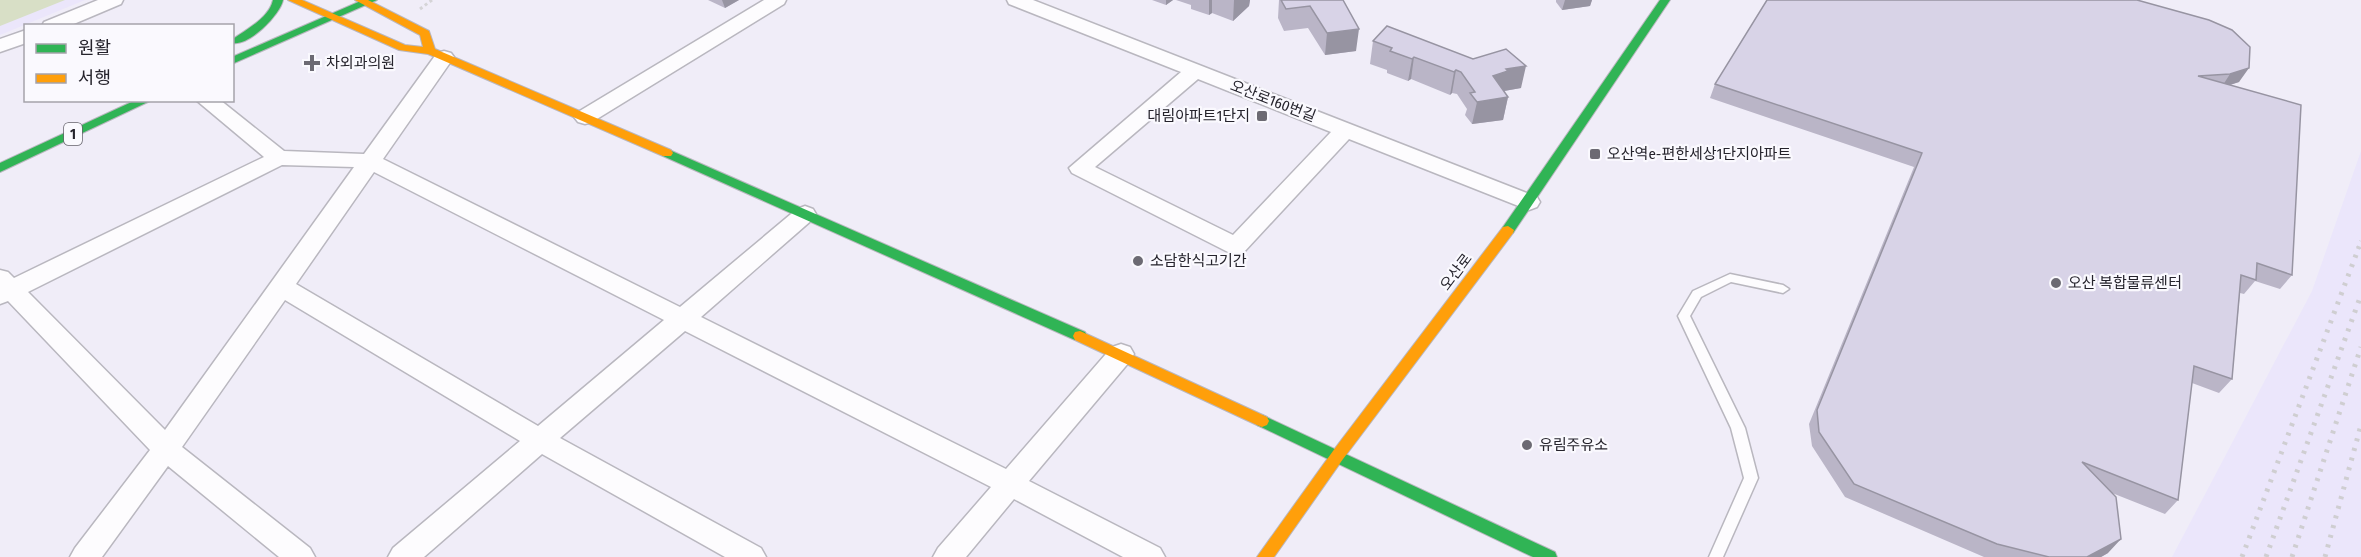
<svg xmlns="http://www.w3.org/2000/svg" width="2361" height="557" font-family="'Fira Sans Condensed','Noto Sans KR',sans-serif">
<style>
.built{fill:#ebe6fb}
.green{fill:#d8dfc6}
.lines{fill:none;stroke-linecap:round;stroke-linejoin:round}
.lane-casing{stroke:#b9b7bf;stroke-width:3}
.street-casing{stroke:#b9b7bf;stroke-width:3}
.fast-casing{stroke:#b9b7bf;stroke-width:2}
.slow-casing{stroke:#b9b7bf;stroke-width:2}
.path{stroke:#d5d4d7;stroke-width:3;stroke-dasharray:3 3;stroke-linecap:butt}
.lane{fill:#fdfcfe;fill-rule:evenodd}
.street{fill:#fdfcfe;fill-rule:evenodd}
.fast{fill:#30b455;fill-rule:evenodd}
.slow{fill:#ff9f0a;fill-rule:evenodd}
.rail-far1{stroke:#cfced1;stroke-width:4;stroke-dasharray:3 5;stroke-linecap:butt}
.rail{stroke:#cfced1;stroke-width:5;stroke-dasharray:3 7;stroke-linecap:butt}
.wall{fill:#bab5c7}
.shaded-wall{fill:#9794a2}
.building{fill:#d8d3e7;stroke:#9794a2;stroke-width:1.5}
.poi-dot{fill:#6c6a73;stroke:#faf9fe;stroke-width:2}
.labels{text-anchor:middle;stroke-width:4.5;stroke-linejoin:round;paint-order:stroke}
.shield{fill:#faf9fe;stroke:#65636b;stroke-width:1.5}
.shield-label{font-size:14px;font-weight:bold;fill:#25232c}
.poi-label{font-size:15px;fill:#25232c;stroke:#faf9fe;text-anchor:start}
.street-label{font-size:15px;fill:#25232c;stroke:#faf9fe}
</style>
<rect width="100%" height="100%" fill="#f0edf8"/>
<path class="built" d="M0,0H85L0,35Z
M2361,151V557H2172L2312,291Z"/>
<path class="green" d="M0,0H65L0,26Z"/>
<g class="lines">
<defs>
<path id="lane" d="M1730,274L1783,285L1789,289L1783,293L1731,282L1701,297L1690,316L1745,428L1758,478L1723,557H1709L1744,478L1731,428L1678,316L1693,291Z"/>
<path id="street" d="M98,0H123L121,4L69,26H42L44,22Z
M764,0H786L784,4L592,122L585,124L578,122L574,117L578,112Z
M1007,0H1033L1537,197L1540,202L1537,207L1529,210L1521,207L1349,139L1244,252L1236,254L1228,252L1072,173L1069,168L1181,72L1009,4ZM1198,79L1331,132L1233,235L1095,167Z
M26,30V43L0,52V39Z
M444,51L451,53L454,57L383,159L680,307L797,209L805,206L813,209L816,214L813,219L701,317L1006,469L1112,347L1121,344L1130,347L1134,354L1130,361L1029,481L1160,548L1165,557H1123L1014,499L966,557H933L938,548L991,487L685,331L560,438L761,548L766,557H725L542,454L424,557H388L393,548L520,441L285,300L182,447L310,548L315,557H279L168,466L102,557H70L75,548L150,450L8,301L0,304V270L8,272L14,278L264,157L196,100H220L284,151L364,154L437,53ZM282,165L354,167L165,430L28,292ZM374,172L664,320L538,426L296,284Z"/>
<path id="fast" d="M273,0H283C280,15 249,46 233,43V39C247,29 269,18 273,0Z
M363,0H377L232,64V57Z
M1660,0H1670L1513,233H1503L1502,230L1503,227Z
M136,100H152L0,172V163Z
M667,149L1085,332L1087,336L1085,340H1075L663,156L661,153L663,150Z
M1262,415L1555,552L1557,557H1533L1257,425L1255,421L1257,417Z"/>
<path id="slow" d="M288,0H302L405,45L423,47L420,35L355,0H368L429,31L435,49L671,150L673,153L671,156H663L428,54L399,50Z
M1508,226L1514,230L1513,233L1343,459L1274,557H1257L1333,451L1503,227Z
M1080,331L1267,417L1269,421L1267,425L1262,427L1257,425L1075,340L1073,336L1075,332Z"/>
</defs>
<use href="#lane" class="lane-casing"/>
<use href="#street" class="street-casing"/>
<use href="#fast" class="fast-casing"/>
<use href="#slow" class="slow-casing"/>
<path class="path" d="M420,9L432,0"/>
<use href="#lane" class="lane"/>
<use href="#street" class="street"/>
<use href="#fast" class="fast"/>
<use href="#slow" class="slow"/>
<path class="rail-far1" d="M2358,249L2361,241"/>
<path class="rail" d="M2242,557L2359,247
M2266,557L2361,295
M2292,557L2361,347
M2325,557L2361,425"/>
</g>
<path class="wall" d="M708,0H739L725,8Z
M1152,0H1173L1166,5Z
M1176,0H1250L1249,6L1233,21L1212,13L1209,15L1191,9V5Z
M1279,0H1343L1356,51L1325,55L1308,28L1284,31L1278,18Z
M1556,0H1592L1590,6L1562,10L1556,2Z
M1373,41L1521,88L1504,91L1508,97L1503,120L1472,124L1465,115L1467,109L1457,94L1452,93L1450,95L1411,79L1408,81L1387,73V70L1370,64Z
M2250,47L2239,82L2229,85L2292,275L2280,289L2255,281L2244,294L2240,293L2232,379L2219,393L2192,383L2178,500L2165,514L2112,493L2108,553L2101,557H1984L1845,497L1812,446L1809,424L1914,167L1710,98L1715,84Z"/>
<path class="shaded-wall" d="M722,0H739L725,8Z
M1166,0H1173L1166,5Z
M1209,0H1212V13L1209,15Z
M1234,0H1250L1249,6L1233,21Z
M1565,0H1592L1590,6L1562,10Z
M1359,29L1356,51L1325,55L1327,33Z
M1414,57L1411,79L1408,81L1412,59Z
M1526,66L1521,88L1504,91L1493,76L1506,69Z
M2249,68L2239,82L2221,88L2230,74Z
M1456,70L1452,93L1450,95L1454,72Z
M1508,97L1503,120L1472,124L1477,102Z
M2121,539L2108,553L2101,557H2087Z"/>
<path class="building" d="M1281,0H1343L1359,29L1327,33L1310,6L1286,9Z
M1767,0H2137L2209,20L2232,30L2250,47L2249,68L2230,74L2198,76L2301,105L2292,275L2257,263L2256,280L2241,275L2232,379L2194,366L2178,500L2082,462L2116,497L2121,539L2087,557H2049L1997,544L1854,484L1819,432L1817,410L1922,153L1715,84Z
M1387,26L1473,59L1506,49L1526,66L1506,69L1508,71L1493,76L1508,97L1477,102L1470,93L1475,92L1461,72L1456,70L1454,72L1414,57L1412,59L1390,51L1392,48L1373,41Z"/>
<g class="poi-dot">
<path d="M309 54h6v6h6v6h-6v6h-6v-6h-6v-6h6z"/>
<rect x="1256" y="110" width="12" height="12" rx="3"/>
<rect x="1589" y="148" width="12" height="12" rx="3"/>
<circle cx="1138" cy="261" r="6"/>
<circle cx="2056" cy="283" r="6"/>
<circle cx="1527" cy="445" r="6"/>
</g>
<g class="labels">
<rect class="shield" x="64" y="123" width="18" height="22" rx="4.5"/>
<g class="shield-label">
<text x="73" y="139">1</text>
</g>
<g class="poi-label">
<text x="326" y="68">차외과의원</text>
<text x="1250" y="121" text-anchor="end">대림아파트1단지</text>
<text x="1607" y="159">오산역e-편한세상1단지아파트</text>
<text x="1150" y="266">소담한식고기간</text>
<text x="2068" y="288">오산 복합물류센터</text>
<text x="1539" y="450">유림주유소</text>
</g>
<g class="street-label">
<text transform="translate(1273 101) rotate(21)" y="5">오산로160번길</text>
<text transform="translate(1456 272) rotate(-53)" y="5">오산로</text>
</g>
</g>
<rect x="24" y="24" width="210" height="78" fill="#faf9fe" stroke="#a5a3aa" stroke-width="1.5"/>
<rect x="36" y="44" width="30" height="9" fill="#30b455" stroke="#a5a3aa" stroke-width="1.5"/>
<text x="78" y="54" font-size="18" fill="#25232c">원활</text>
<rect x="36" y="74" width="30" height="9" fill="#ff9f0a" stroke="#a5a3aa" stroke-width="1.5"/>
<text x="78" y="84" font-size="18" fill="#25232c">서행</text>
</svg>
